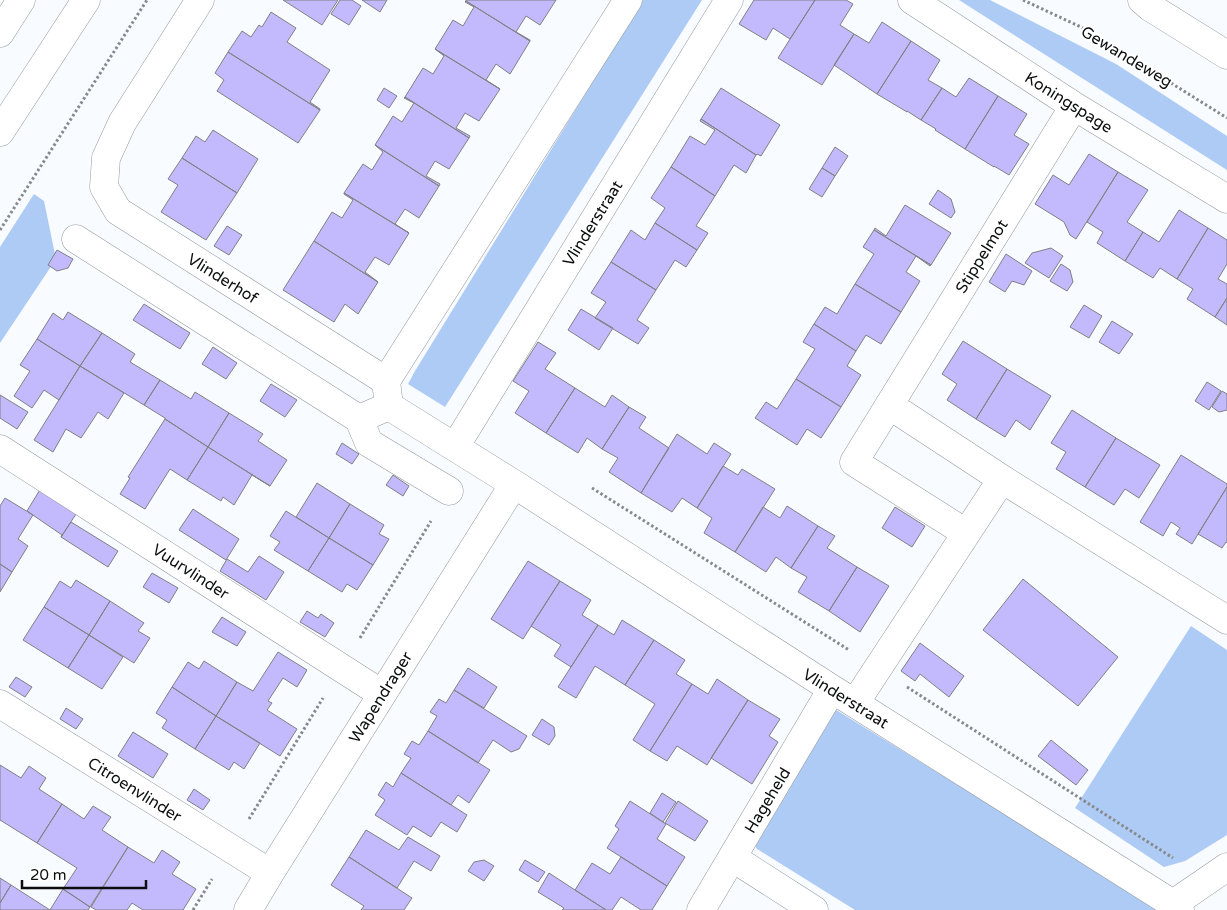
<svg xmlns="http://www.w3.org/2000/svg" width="1227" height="910" font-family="'Varela Round',sans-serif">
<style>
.green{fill:#adcbf5}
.building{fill:#c3bafd;stroke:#808084}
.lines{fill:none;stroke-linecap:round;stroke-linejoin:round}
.minor-casing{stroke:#96999d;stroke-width:29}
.major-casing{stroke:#96999d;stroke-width:29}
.path{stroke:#87898b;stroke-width:3;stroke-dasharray:2.5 2.5;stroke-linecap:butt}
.minor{stroke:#fff;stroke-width:28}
.major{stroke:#fff;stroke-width:28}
.labels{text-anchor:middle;stroke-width:4;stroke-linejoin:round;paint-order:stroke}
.street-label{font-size:16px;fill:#0d0e0f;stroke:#fff}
</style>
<rect width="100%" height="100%" fill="#f8fbff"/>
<path class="green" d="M643,0H702L445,407L408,384L415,371Z
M959,0H990L1116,64L1227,136V170Z
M34,194L44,201L56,259L0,343V247Z
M1191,626L1227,650V835L1185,861L1164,867L1075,808Z
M833,708L1138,896L1158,910H855L757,849L752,842Z"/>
<path class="building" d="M283,0H338L322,25Z
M340,0H352L361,6L349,25L331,14Z
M362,0H387L380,12Z
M466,0H556L540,25L526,16L516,32L530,40V41L466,1Z
M754,0H815L790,39L773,28L766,40L739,24Z
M815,0H846L853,4L840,25L854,34L822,85L778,58Z
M466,1L530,41L510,74L496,64L486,80L500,89L435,49L453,20L463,26L474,7L465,2Z
M271,12L296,28L287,42L330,70L310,102L320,109V110L228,52L242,31L251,37L259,25L262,27Z
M882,22L911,41L877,94L834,65L854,34L869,43Z
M911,41L940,60L928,80L942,88L921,120L907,111V112L877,94Z
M435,49L500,89L479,121L465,113L456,128L470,136L469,138L405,97L423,68L433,74L444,56Z
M228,52L320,110L298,143L217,91L224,80L215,73Z
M969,78L998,96L965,149L935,130L936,129L921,120L942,88L956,97Z
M384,88L397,96L389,108L377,100Z
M721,88L780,125L761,156L757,154L756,155L701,119Z
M998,96L1027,114L1014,135L1029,144L1009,175L994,166V167L965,149Z
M405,97L469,138L449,169L435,161L426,176L440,184L439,186L375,145L393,116L402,122L414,103L404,98Z
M701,119L756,155L746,173L734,165L715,196L671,167L690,136L705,145L715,130L700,121Z
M213,130L258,159L237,193L182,158L196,136L205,142Z
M375,145L439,186L419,218L405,209L395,224L409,233L344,193L363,164L372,170L383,152Z
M835,147L848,156L835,176L822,168Z
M1089,154L1118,172L1076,239L1070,235L1064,222L1035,204L1053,175L1069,185Z
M182,158L237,193L206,240L161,212L178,185L168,179Z
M671,167L715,196L696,226L708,233L697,250L655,223L665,208L651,198Z
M822,168L835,176L822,197L809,189Z
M1118,172L1148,190L1127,222L1143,232L1125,261L1097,243L1103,232L1087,222Z
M938,190L951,199L955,212L951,218L929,204Z
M344,193L409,233L389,265L375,257L365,272L378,282L314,241L332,212L342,218L353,200L344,194Z
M905,205L951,233L931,265L874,230L875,228L886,236Z
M1179,210L1208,228L1177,279L1160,268L1153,278L1125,261L1143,232L1159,242Z
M655,223L697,250L686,267L675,260L656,290L611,262L631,230L645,240Z
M227,226L242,235L229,255L214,246Z
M1208,228L1227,240V264L1218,279L1227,284V298L1215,317L1187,299L1193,289L1177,279Z
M874,230L931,265L930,266L916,256L906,272L920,281L901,312L855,284L874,254L863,247Z
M314,241L378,282L358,314L345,304L334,322L283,290Z
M1051,248L1063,256L1049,278L1025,263L1032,253Z
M57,250L73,259L68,268L57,271L48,265Z
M1006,254L1032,271L1024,285L1012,281L1005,292L989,282Z
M611,262L656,290L637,320L649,328L638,344L595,318L606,302L591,293Z
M1061,264L1070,270L1073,282L1067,291L1050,281Z
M855,284L901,312L881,344L866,335L856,351L814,324L825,307L837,314Z
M1227,298V325L1215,317Z
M144,304L190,333L180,349L133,320Z
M1084,305L1102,316L1089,338L1070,327Z
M581,309L613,328L599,350L568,330Z
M68,312L102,333L80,366L37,339L53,313L63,320Z
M1112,321L1133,334L1119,354L1099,342Z
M814,324L856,351L847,366L861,375L841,407L796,379L815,349L803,342Z
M102,333L135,354L130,362L160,380L144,405L80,366Z
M37,339L80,366L59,400L44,390L32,408L14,396L30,371L20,365Z
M963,341L1007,369L976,419L947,400L957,384L942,374Z
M538,342L556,353L545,369L575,388L546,433L515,413L529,391L513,381Z
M213,347L237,363L226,379L202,364Z
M80,366L124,393L108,419L98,412L81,438L66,429L53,452L34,440Z
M1007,369L1051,396L1030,430L1016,420L1005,437L976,419Z
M796,379L841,407L821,438L807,429L797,445L755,418L766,402L777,409Z
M160,380L191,399L195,392L229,413L208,447L165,419V418L144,405Z
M1207,382L1221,391L1209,410L1195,401Z
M271,384L297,400L285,417L260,401Z
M575,388L605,407L612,395L629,407L602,449L587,438L578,453L546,433Z
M1222,391L1227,394V410L1219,412L1212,407Z
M0,395L28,412L17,429L0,418Z
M629,407L646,417L639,428L669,448L641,493L609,472L618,458L602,449Z
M1072,410L1116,438L1085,487L1056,469L1066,452L1051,443Z
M229,413L263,434L258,441L287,460L270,486L208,447Z
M165,419L208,447L187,480L170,469L145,509L120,494L130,478L128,477Z
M677,434L707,454L714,443L731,454L697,508L682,498L672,512L641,493Z
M1116,438L1160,465L1139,498L1125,489L1114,505L1085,487Z
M342,443L359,454L352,464L336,454Z
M208,447L270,486L252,475L234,505L223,497L221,501L187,480Z
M1181,455L1227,484V487L1192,544L1176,534L1180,528L1171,522L1163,536L1140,522Z
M723,466L738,475L742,469L775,489L735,552L704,533L712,518L697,508Z
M393,475L409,486L403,496L386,485Z
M317,483L350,504L329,538L296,517Z
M1227,487V543L1226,542L1222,548L1198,534Z
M41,488L78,511L61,537L62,535L27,511Z
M5,498L33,515L18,539L28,546L12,572L0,564V506Z
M350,504L384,525L379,534L389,539L373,565L329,538Z
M787,506L818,526L791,568L776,557L766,572L735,552L763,507L780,518Z
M895,507L925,526L912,547L882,528Z
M193,509L239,539L226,560L179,530Z
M286,511L329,538L308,571L274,550L280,542L270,536Z
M71,522L118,551L108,567L61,537Z
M818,526L835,536L827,548L857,567L829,611L798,592L807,577L791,568Z
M329,538L373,565L357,590L347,584L342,592L308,571Z
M259,556L284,572L266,600L220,571L227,559L248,572Z
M528,561L560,581L523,639L491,619Z
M0,564L12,572L0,592Z
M857,567L889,586L860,632L829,611Z
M152,573L178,588L169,603L143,587Z
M1023,579L1118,657L1078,706L983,630Z
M76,580L110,601L89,635L44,607L60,581L71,588Z
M560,581L591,600L582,615L598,625L571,667L554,656L561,645L531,626Z
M110,601L144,623L138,631L150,638L134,663L89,635Z
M44,607L89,635L68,668L23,640Z
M307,611L318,618L321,614L334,623L325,637L300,622Z
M222,617L246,632L237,646L212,632Z
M622,620L654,640L625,685L595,666L576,698L558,687L598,625L614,635Z
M89,635L123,657L102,689L68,668Z
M654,640L685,660L676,674L692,684L650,751L633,740L655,704L625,685Z
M920,643L964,676L949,697L920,674L915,681L901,671Z
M278,652L307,670L297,687L283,678L268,701L272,703L267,710L297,729L280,756L216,716L237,682L253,691Z
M204,661L237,682L216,716L172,687L188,662L199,669Z
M468,668L497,687L484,708L454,690Z
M16,677L32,687L25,697L9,687Z
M717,679L748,700L707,765L677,746L667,761L650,751L692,684L708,694Z
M172,687L216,716L195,749L162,728L167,720L156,713Z
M454,690L527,736L519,749L511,752L493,740L478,763L428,731L437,716L430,712L439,699L446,703Z
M748,700L780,719L769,736L778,742L752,784L711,758Z
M66,708L83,719L76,729L60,719Z
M216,716L260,743L244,769L234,762L229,770L195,749Z
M542,719L554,727L555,736L549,745L532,735Z
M428,731L490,770L469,803L458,795L451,805L401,773L411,758L404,754L412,741L419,745Z
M133,732L168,754L153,778L118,756Z
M1051,740L1088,770L1076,785L1038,756Z
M0,765L21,778L29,766L46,778L39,789L62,804L37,843L0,820Z
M401,773L467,815L457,832L441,822L431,837L413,826L407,835L375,815L385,800L378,795L386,782L393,787Z
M194,789L210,800L203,810L187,800Z
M662,793L676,802L663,822L650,813Z
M630,801L666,824L657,839L685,857L667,886L607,848L619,829L615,826Z
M678,801L708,821L695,841L665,823Z
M62,804L84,819L93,806L111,817L102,830L128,847L90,907L63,889L77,868L37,843Z
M366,830L399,850L408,837L440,856L431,871L414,861L397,888L349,857Z
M128,847L154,863L162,850L180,862L172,874L196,889L183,910H143L132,903L127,910H96L91,907Z
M349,857L412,898L404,910H361L364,906L331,885Z
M621,857L667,886L652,910H641L621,897L612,910H606L575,890L592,863L610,874Z
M484,860L494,866L484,881L468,871L474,862Z
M525,860L545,872L538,882L519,870Z
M549,873L575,890L606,910H562L564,908L538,892Z
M0,878L11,885L0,903Z
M11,885L50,910H0V903Z
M63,889L90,907L88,910H50Z"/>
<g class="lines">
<defs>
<path id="minor" d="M200,0L122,123L106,158L104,187L118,211L386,381L389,406L514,484L832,689L1173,904L1180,910
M912,0L1074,106L1227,199
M1142,0L1150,7L1227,55
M76,239L359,419L389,406
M386,381L628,0
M889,405L1002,479L1227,620
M359,419L369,443L449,491
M455,447L729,0
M0,449L382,694
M966,533L854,462L1074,106
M855,703L1002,479
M0,704L270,873
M733,858L814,910
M1173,904L1227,867
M248,910L270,873L514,484
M701,910L832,689"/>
<path id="major" d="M0,33L21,0
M0,132L86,0"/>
</defs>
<use href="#minor" class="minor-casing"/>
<use href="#major" class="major-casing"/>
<path class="path" d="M1023,0L1083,28L1227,118
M0,230L147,0
M592,488L849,650
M360,638L431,521
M907,687L1173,858
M249,819L323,698
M193,910L212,879"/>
<use href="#minor" class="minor"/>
<use href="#major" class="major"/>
</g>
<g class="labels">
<g class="street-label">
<text transform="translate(1127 56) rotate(31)" y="6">Gewandeweg</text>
<text transform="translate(1069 102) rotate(32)" y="6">Koningspage</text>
<text transform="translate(592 223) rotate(-58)" y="6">Vlinderstraat</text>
<text transform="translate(981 256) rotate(-58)" y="6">Stippelmot</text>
<text transform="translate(223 278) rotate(32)" y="6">Vlinderhof</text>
<text transform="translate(191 571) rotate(33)" y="6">Vuurvlinder</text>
<text transform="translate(380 697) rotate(-58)" y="6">Wapendrager</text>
<text transform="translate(846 698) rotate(32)" y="6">Vlinderstraat</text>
<text transform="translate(135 789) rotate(32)" y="6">Citroenvlinder</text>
<text transform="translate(767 800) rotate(-59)" y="6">Hageheld</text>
</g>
</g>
<path d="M22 880v8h124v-8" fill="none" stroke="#0d0e0f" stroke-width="2.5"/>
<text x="30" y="880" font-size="15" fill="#0d0e0f" stroke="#ffffff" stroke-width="4" paint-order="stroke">20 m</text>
</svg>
